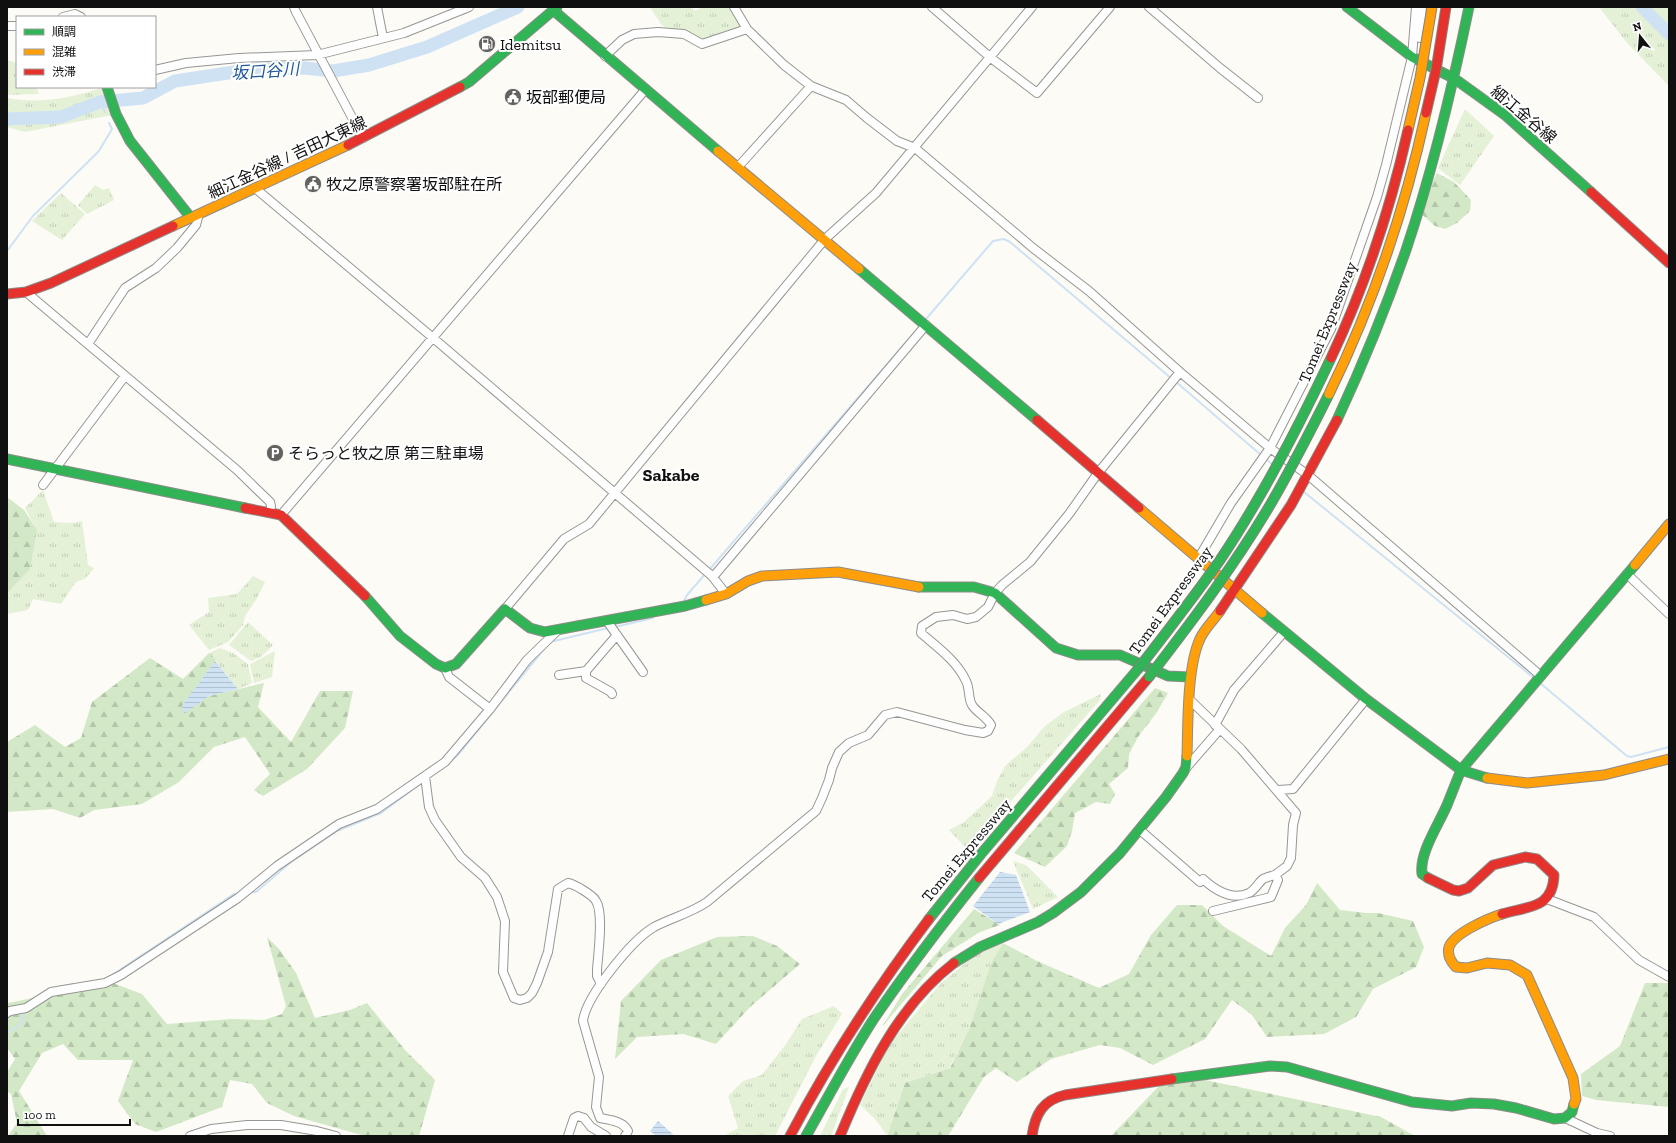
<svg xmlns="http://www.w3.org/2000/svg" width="1676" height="1143" font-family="'Zilla Slab','Noto Sans JP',serif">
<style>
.grass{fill:url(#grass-tufts)}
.forest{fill:url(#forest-firs)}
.water{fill:url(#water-rules)}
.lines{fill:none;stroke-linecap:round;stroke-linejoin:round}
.stream{stroke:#cee2f4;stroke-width:2}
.river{stroke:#cee2f4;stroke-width:13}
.street-casing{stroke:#969694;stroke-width:10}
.fast-casing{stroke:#8d8c8a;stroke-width:11}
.slow-casing{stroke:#8d8c8a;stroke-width:11}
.jam-casing{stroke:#8d8c8a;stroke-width:11}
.street{stroke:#fffefe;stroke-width:8}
.fast{stroke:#30b455;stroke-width:9}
.slow{stroke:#ff9f0a;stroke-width:9}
.jam{stroke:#e5322d;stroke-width:9}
.fast-bridge-casing{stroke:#848381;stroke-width:11;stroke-linecap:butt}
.slow-bridge-casing{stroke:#848381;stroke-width:11;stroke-linecap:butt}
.jam-bridge-casing{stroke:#848381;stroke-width:11;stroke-linecap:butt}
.fast-bridge{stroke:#30b455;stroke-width:9}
.slow-bridge{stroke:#ff9f0a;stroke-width:9}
.jam-bridge{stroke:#e5322d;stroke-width:9}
.labels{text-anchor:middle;stroke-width:4;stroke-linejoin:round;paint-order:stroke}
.poi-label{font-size:16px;fill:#101010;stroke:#fff;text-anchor:start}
.street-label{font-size:16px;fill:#101010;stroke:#fff}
.water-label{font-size:17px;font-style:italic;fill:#1f599c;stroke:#fff}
.quarter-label{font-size:18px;font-weight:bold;fill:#101010;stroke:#fff}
</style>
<defs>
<pattern id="grass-tufts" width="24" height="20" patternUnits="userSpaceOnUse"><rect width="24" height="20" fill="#e4f1d7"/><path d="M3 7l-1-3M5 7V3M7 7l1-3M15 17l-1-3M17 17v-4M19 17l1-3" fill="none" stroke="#c3ceb8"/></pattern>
<pattern id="forest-firs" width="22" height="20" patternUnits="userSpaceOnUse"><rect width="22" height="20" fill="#d3e8c6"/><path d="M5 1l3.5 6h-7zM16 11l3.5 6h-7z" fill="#b4c6a9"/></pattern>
<pattern id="water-rules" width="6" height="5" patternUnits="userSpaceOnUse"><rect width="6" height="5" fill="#cee2f4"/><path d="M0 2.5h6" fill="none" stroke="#b0c1d0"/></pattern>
</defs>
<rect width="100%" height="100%" fill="#fcfbf6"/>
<path class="grass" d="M650,7H691L695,11L703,7H733L744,28L702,44L671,33L661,24Z
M1599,7L1669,8V86L1627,43Z
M7,60L17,63V87H36L39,94L7,95Z
M102,88L112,115L25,132L7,127V98C40,104 70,98 102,88Z
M1465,109L1494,136L1460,185L1438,168Z
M95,185L103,190L109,188L114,200L87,214L78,205Z
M61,193L85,214L62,240L32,221Z
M43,490L54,522L72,523L82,521L88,565L94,568L85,579L76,582L61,604L33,599L28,610L7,614V593L37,531L25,508Z
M253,576L265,582L256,600L245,616L243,625L228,642L209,650L189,625L209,612L208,598L237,594Z
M248,622L273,645L261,657L251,661L229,645Z
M220,648L233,653L248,664L252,683L238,689L209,653Z
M275,651L272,677L254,683L250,664Z
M1101,694L1100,700L968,850L949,830L964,822L992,796L997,781L1006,765L1027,747L1045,726L1064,712Z
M1013,861L1026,865L1058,897L1033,909Z
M1003,943L970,1027L949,1068L905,1083L887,1135L875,1119L860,1105L889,1045L941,983L978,953Z
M834,1006L842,1014L816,1056L775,1136H724L738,1128L728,1096L743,1081L762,1075L786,1044L802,1019Z
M849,1087L831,1136H820L843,1089Z"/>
<path class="forest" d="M1437,173L1454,182L1471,200L1470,211L1457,223L1445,229L1435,226L1418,211Z
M7,497L24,510L37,530L30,569L7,593Z
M209,653L216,660L182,706L209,696L264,683L258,707L291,742L320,691H353L345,728L307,769L263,796L254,790L270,774L245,737L214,747L179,782L142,804L94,810L80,818L53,809L7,812V742L35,725L65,747L81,738L92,702L150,658L183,679Z
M1155,688L1168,693L1157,712L1138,737L1129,754L1128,768L1109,784L1115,794L1110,804L1096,802L1075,813L1072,831L1067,846L1045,867L1014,853Z
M1317,883L1340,910L1366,913H1378L1413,921L1424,947L1416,967L1373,989L1356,1017L1324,1034L1267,1037L1252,1015L1232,1000L1205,1039L1153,1065L1120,1048L1100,1045L1051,1059L1017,1082L996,1068L984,1077L948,1136H887L905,1083L950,1068L970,1027L991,964L1003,943L1037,961L1099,988L1129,974L1151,935L1177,905H1202L1223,926L1271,956L1285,928L1306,905Z
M974,909L1000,925L980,932L942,956L882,1027L902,994Z
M753,936L777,946L800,964L750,1007L716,1044L683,1034L637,1037L615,1059L621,1001L661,960L717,937Z
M267,937L279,949L296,973L315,1018L350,1010L367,1003L405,1050L435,1080L419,1136H365L294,1116L267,1103L252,1084L230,1080L222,1107L156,1132L135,1124L118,1101L133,1060H78L63,1044L42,1053L19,1091L47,1136H8L17,1123L11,1094L7,1091V1072L15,1059L7,1048V1002L8,1003L110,982L142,994L167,1024L232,1019L264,1020L282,1014L286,1006Z
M1645,983H1669V1107L1596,1100L1582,1096L1581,1074L1620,1046Z
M1205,1080L1381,1117L1415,1136H1111L1159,1086Z"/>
<path class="water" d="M215,661L238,689L209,696L184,714L182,706Z
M1000,872L1016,875L1030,912L998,924L973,906Z
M658,1121L675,1136H656L650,1131Z"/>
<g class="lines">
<path class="stream" d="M100,102L105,112
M7,251L33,216L99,151L112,129L109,123
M926,319L993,241L1004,239L1010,242L1172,379
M1175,381L1261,455
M1265,458L1272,464
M1304,492L1534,678
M709,570L921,325
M684,601L687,595L706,573
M615,627L653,618
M550,642L608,628
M1540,683L1627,756L1631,757L1669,747
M451,761L457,756L544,649
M250,892H256L291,862L337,831L381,813L423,782
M109,977L234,894L239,893
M53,988L74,984
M7,1033L21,1024L24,1010"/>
<path class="river" d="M1642,7L1669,34
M7,119L61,117L100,102L143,98L175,81L254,69L305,68L333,71L369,65L427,47L518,7"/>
<defs>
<path id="street" d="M294,7L296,12L363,138
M377,7L383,38
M734,7L747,29L784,65L811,86L846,100L867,118L897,141L915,148L1033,248L1089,291L1180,372L1270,448L1308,475L1541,676
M932,7L991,58L1037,93L1110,7
M1149,7L1220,68L1258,98
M63,17L75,14L81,17
M7,26H17
M1420,38L1422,7
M605,56L622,40L634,34L658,32L684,34L702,44L747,29
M155,70L186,63L239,58L317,55L404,33L469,7
M738,167L811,86
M255,188L432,337L712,576L726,594
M26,292L237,470L270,502L271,506L270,513
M88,344L125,288L156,268L177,248L196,225L199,214
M43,485L125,376
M281,515L645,90
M1198,559L1231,503L1270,448L1331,329L1377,197L1386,165L1412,57L1416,7
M1627,574L1669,614
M713,577L926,325
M505,609L564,539L589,524L825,239L876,193L1032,7
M607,621L643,672
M445,668L449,677L490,709
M559,675L586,671
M612,694L611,692L586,678V671L617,635
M1190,700L1241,749L1296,813L1293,825L1291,858L1287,866L1275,875L1278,880L1271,897L1213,911
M1215,725L1234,690L1284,632
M1186,768L1220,729
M425,776L429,807L435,820L461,857L485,878L497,897L505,921L503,972L514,998L520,1000L527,998L532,993L537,983L548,952L558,889L568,883C574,884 593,895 596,901C604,913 598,954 597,970V976L601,984
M1278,790L1293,789L1366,699
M1140,830L1200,882L1203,879C1215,890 1232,901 1249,893C1255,890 1258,883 1263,879C1267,877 1271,876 1275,875
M1547,899L1594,917L1639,960L1669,977
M7,1013L10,1011L26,1008L51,992L105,983L121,975L238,898L277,866L339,824L377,809L445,762L490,709L527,660L557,631
M1565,1118L1597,1133L1610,1136
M190,1136L211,1129L247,1125H281L317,1131L336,1136
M568,1136L574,1118L578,1116L584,1118L591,1127L606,1136
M625,1136L628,1131C623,1121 610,1120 600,1118L596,1107L599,1077L583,1021C586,996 632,940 654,927C671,918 691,913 707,902L816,811L822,798L829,780L832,768L839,752L849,743L868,735L885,715L897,712L965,730L983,733L988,731L991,725C986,716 977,713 972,705C968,699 970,688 966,681C957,661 937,647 921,633L922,626L936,617L953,615L967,619L976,617L988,607L995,593L1002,585L1030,562L1069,514L1098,473L1180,372"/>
<path id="fast" d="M1347,7L1412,57L1455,79L1505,115L1591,192
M553,10L718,151
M107,87L116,114L130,141L191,218
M460,87L469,82L557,7
M859,269L1037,420
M1337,420C1363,364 1386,308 1406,250C1433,170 1452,89 1469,7
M7,459L245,508
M919,587H974L995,593L1056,648L1078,655H1120L1168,676L1190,677
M365,596L400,636L436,664L445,668L456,664L505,609L530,628L545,632L685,606L706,600
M1262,613L1366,699L1461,770L1487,778
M1428,878L1422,874C1419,853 1439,824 1447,805C1452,793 1456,782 1461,770L1635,565
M929,919L981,854L1138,669
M954,963L980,947L1038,922L1053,913L1081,892L1120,853L1166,797L1183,773L1186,767L1187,756
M1172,1079L1270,1066L1287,1067L1412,1102L1452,1106L1471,1103L1494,1104L1516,1108L1554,1119L1565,1118L1572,1112L1574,1104
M806,1136C829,1096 850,1055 875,1017C908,969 943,923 979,878"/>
<path id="slow" d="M718,151L859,269
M173,226L348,145
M1139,508L1262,613
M1635,565L1669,524
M706,600L726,594L748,581L762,576L838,572L919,587
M1187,756C1188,724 1187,670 1199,641C1203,630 1214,620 1220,611
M1487,778L1527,783L1604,775L1669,759
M1502,914C1489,918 1454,933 1449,947C1447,955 1451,962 1456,967L1467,968L1487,963L1510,965L1527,975L1573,1078L1576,1099L1574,1104"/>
<path id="jam" d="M348,145L460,87
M1591,192L1669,263
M7,294L26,292L51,283L173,226
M1037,420L1139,508
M245,508L281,515L365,596
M1220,611L1291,505L1337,420
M979,878L1149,677
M1428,878L1453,890L1459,891L1468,888L1493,865L1525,857L1537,859L1554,875C1553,909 1528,906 1502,914
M790,1136C830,1060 877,988 929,919
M840,1136C866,1073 898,1006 954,963
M1032,1136C1035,1114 1043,1100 1065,1095L1172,1079"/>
</defs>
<use href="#street" class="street-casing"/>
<use href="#fast" class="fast-casing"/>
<use href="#slow" class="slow-casing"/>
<use href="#jam" class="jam-casing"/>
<use href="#street" class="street"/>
<use href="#fast" class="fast"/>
<use href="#slow" class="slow"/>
<use href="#jam" class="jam"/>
<defs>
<path id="fast-bridge" d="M1138,669C1166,633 1194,597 1220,560C1263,496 1298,428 1331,358
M1149,677C1193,620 1237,562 1273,500C1293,465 1311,430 1329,394"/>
<path id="slow-bridge" d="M1408,130L1420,78L1432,7
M1329,394C1372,306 1405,209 1426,113"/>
<path id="jam-bridge" d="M1426,113L1436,70L1446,7
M1331,358C1364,288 1391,206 1408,130"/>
</defs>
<use href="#fast-bridge" class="fast-bridge-casing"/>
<use href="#slow-bridge" class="slow-bridge-casing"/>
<use href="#jam-bridge" class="jam-bridge-casing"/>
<use href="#fast-bridge" class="fast-bridge"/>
<use href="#slow-bridge" class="slow-bridge"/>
<use href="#jam-bridge" class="jam-bridge"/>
</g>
<defs>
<symbol id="fuel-disc" viewBox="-11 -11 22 22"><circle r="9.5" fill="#636260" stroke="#fff"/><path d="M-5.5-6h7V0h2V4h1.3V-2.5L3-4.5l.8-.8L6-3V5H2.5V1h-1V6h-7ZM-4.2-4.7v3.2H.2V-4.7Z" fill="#fff"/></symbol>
<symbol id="civic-disc" viewBox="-11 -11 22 22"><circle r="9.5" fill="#636260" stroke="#fff"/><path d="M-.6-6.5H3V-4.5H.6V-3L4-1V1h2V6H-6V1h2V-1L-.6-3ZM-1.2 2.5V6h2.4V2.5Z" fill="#fff"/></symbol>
<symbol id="parking-disc" viewBox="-11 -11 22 22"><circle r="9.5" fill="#636260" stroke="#fff"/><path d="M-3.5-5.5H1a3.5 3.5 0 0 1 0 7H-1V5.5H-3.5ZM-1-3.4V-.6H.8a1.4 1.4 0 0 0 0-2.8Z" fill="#fff"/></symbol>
</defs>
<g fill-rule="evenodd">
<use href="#fuel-disc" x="477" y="34" width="20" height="20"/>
<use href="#civic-disc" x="503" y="87" width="20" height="20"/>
<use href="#civic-disc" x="303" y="174" width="20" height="20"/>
<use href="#parking-disc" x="265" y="443" width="20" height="20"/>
</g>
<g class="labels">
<g class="poi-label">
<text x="500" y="50">Idemitsu</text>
<text x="526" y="103">坂部郵便局</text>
<text x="326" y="190">牧之原警察署坂部駐在所</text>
<text x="288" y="459">そらっと牧之原 第三駐車場</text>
</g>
<g class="street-label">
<text transform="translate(1524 114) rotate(40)" y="6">細江金谷線</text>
<text transform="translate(287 157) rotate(-25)" y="6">細江金谷線 / 吉田大東線</text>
<text transform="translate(1327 322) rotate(-68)" y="6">Tomei Expressway</text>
<text transform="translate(1170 600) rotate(-54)" y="6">Tomei Expressway</text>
<text transform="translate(966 850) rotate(-50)" y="6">Tomei Expressway</text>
</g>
<g class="water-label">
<text transform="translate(265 71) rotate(-4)" y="6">坂口谷川</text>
</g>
<g class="quarter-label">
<text x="671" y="481">Sakabe</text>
</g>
</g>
<rect width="1676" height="1143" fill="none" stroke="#101010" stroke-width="16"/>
<rect x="16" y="16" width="140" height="72" fill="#ffffff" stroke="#9f9f9f"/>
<rect x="24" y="29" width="20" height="6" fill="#30b455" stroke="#9f9f9f"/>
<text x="52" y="36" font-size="12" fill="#101010">順調</text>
<rect x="24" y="49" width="20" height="6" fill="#ff9f0a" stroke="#9f9f9f"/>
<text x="52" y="56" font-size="12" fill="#101010">混雑</text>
<rect x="24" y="69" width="20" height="6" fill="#e5322d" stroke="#9f9f9f"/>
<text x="52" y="76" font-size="12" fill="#101010">渋滞</text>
<g transform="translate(1640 36) rotate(343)" stroke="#ffffff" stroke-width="3" paint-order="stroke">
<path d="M0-3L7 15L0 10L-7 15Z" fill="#101010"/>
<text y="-6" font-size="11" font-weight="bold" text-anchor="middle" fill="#101010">N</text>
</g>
<path d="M18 1119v6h112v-6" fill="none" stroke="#101010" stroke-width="2"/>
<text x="24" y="1119" font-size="12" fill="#101010" stroke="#ffffff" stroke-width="3" paint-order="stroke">100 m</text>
</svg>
